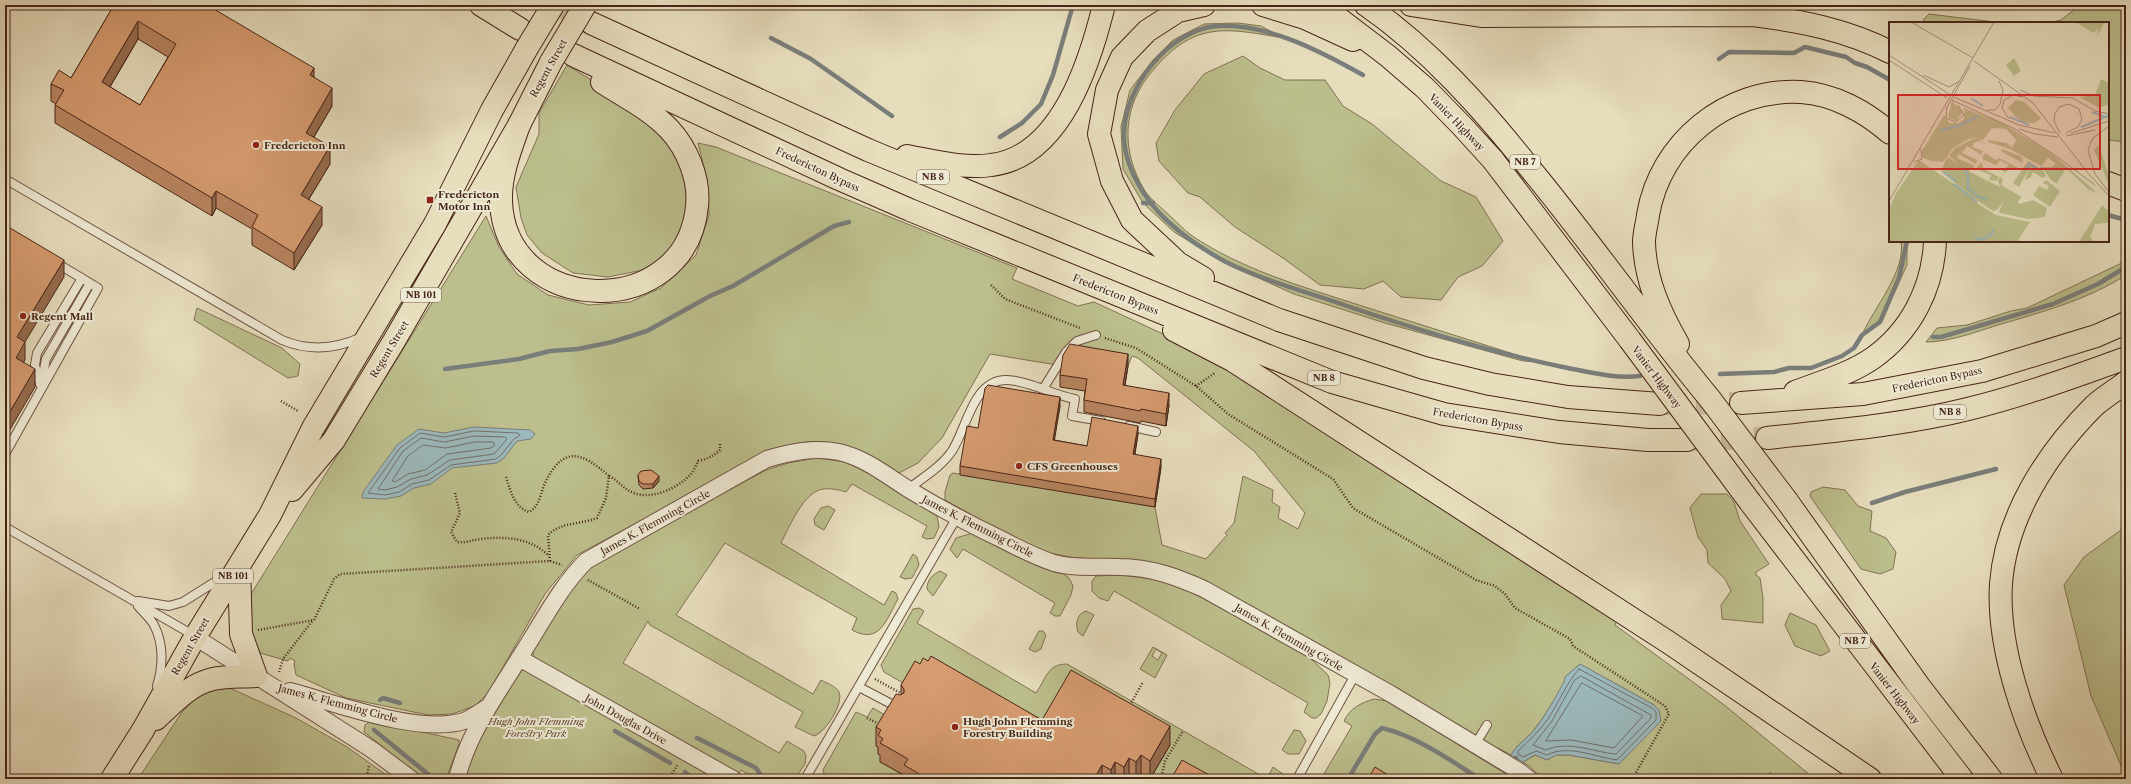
<svg xmlns="http://www.w3.org/2000/svg" width="2131" height="784" font-family="'Libre Caslon Text',serif">
<style>
.green{fill:#bcbf8d;stroke:#827252;fill-rule:evenodd}
.water{fill:#9cb9bd;stroke:#7a7e7b}
.lines{fill:none;stroke-linecap:round;stroke-linejoin:round}
.shore{stroke:#726f6a;stroke-width:1}
.stream{stroke:#7a7e7b;stroke-width:4.5}
.motorway-tunnel{stroke:#c7b99d;stroke-width:22;stroke-dasharray:22 11;stroke-linecap:butt}
.service-casing{stroke:#6f5342;stroke-width:10}
.minor-casing{stroke:#6f5342;stroke-width:18}
.primary-casing{stroke:#472518;stroke-width:24}
.motorway-casing{stroke:#472518;stroke-width:24}
.path{stroke:#472518;stroke-width:2.5;stroke-dasharray:1 2;stroke-linecap:butt}
.service{stroke:#efead5;stroke-width:8}
.minor{stroke:#efead5;stroke-width:16}
.primary{stroke:#e7debe;stroke-width:22}
.motorway{stroke:#e7debe;stroke-width:22}
.primary-bridge-casing{stroke:#472518;stroke-width:24;stroke-linecap:butt}
.motorway-bridge-casing{stroke:#472518;stroke-width:24;stroke-linecap:butt}
.primary-bridge{stroke:#e7debe;stroke-width:22}
.motorway-bridge{stroke:#e7debe;stroke-width:22}
.wall{fill:#b88560;stroke:#472518;fill-rule:evenodd}
.shaded-wall{fill:#966c4e;stroke:#472518}
.building{fill:#d69b70;stroke:#472518;fill-rule:evenodd}
.poi-dot{fill:#8f2418;stroke:#efead5;stroke-width:1.5}
.labels{text-anchor:middle;stroke-width:4;stroke-linejoin:round;paint-order:stroke}
.shield{fill:#efead5;stroke:#796051;stroke-width:1}
.shield-label{font-size:9px;font-weight:bold;fill:#472518}
.street-label{font-size:10px;fill:#472518;stroke:#efead5}
.poi-label{font-size:10px;font-weight:bold;fill:#472518;stroke:#efead5;text-anchor:start}
.park-label{font-size:10px;font-style:italic;fill:#644c35;stroke:#efead5}
.inset-river{fill:none;stroke:#9cb9bd;stroke-width:2}
.inset-road{fill:none;stroke:#a7947c;stroke-width:1}
.view{fill:#d62828;fill-opacity:0.15;stroke:#d62828;stroke-width:2}
.inset-edge{fill:none;stroke:#472518;stroke-width:2}
</style>
<rect width="100%" height="100%" fill="#e7debe"/>
<filter id="stains"><feTurbulence type="fractalNoise" baseFrequency=".005" numOctaves="4"/><feColorMatrix values="0 0 0 0 .2 0 0 0 0 .09 0 0 0 0 .02 0 0 0 .5 -.17"/></filter>
<radialGradient id="worn" r=".72"><stop offset=".6" stop-color="#630" stop-opacity="0"/><stop offset="1" stop-color="#630" stop-opacity=".3"/></radialGradient>
<path class="green" d="M2080,5H2126V142L2108,140V23H2048L2061,20Z
M1929,14L2003,23H1927L1923,20Z
M1238,23L1261,26L1283,38C1226,28 1195,21 1154,69C1122,105 1120,150 1145,191C1151,200 1162,208 1170,216C1177,222 1184,230 1191,235C1242,270 1304,287 1362,306C1421,325 1480,343 1539,362L1523,361L1385,323L1294,294L1223,262L1174,232L1143,203L1123,169L1121,127L1130,90L1153,60L1173,40L1204,24Z
M1243,56L1260,68L1285,80H1325L1343,106L1372,124L1441,181L1476,197L1503,241L1482,266L1458,277L1441,300L1401,297L1383,281L1364,289L1320,285L1283,258L1235,227L1200,197L1188,193L1159,161L1156,143L1175,110L1204,74Z
M567,65L632,105L657,126L675,153L689,184L683,233L653,268L608,277L573,273L542,253L527,235L521,218L516,187L539,134V113Z
M698,143L716,147L1017,268L1012,279L1078,306L1094,302L1202,352L1618,618L1615,625L1723,704L1815,779H1778L1770,772L1766,779H1543L1529,766L1523,762L1535,755L1547,760L1556,755H1569L1619,764L1630,753L1659,710L1654,705L1580,664L1565,677V682C1555,698 1546,715 1534,730C1527,739 1517,744 1511,755L1498,748L1497,749L1218,590L1126,560L1076,558L1049,553L1019,541L945,500V492L950,475L953,473L1155,507L1162,545L1206,559L1227,535L1225,533L1234,523L1243,476L1273,490L1272,502L1280,507L1278,518L1298,529L1305,513L1254,451L1138,358L1132,356L1128,366L1057,365L990,354L942,438L918,463L899,473C868,455 836,436 799,443C788,445 777,449 766,453L577,555L545,594L488,693L475,706L452,714L428,715L346,698L296,675L294,664L295,661L290,658L288,661L260,653C247,634 248,616 251,594L486,216L499,247L517,274L548,295L589,305L630,302L661,288L696,255L709,215L707,179Z
M1901,241H1907V265L1880,322L1862,335C1874,307 1906,272 1901,241Z
M2126,261V275C2087,300 2042,312 1998,325C1975,332 1950,342 1926,342L1937,328L1967,325L2011,311L2027,308Z
M197,308L282,348L300,364L298,376L288,378L194,320Z
M817,458L845,462L874,476L937,516L939,527L934,538L927,539L922,537L927,526L852,484L846,492C839,490 831,488 824,489C804,490 789,528 781,543L884,605L892,591L896,593L898,599C886,620 880,645 852,630L857,618L725,543L676,615L813,694L821,680C826,683 836,686 839,692C844,704 825,733 814,736L795,727L803,712L650,625L648,621L623,663L779,753L787,741L804,751L806,756L805,764L795,779H756L741,770L738,775L535,659L533,653C542,630 568,588 586,571C592,565 599,561 606,556L766,470L788,463Z
M1823,487L1845,490L1858,506L1872,511L1870,531L1886,538L1896,552L1893,569L1880,574L1861,569L1810,496L1811,492Z
M1701,494H1727L1734,502L1740,521L1769,564L1756,572V575L1760,578L1763,598V623L1722,619L1721,605L1731,591L1725,579L1708,563L1707,550L1698,537L1690,508Z
M828,506L835,510L824,530L815,525L814,519L821,508Z
M2121,530L2126,542V777L2091,696L2064,585L2084,557Z
M973,533L1027,560L1062,573L1069,578L1073,586L1071,595L1060,616H1055L1050,613L1055,603L963,549L957,558L950,549L956,538Z
M913,554L917,557L919,565L912,578L905,579L900,577Z
M940,571L947,575L933,596L927,589C927,580 932,575 940,571Z
M1121,575L1159,580L1182,587L1308,656L1328,675L1330,683L1327,701L1321,714L1316,718H1312L1304,712L1308,703L1114,591L1108,601L1099,598L1092,591V581L1096,576Z
M919,608L924,611L917,623L1036,693C1046,679 1047,664 1067,664L1267,779L1273,767L1283,774L1284,779H1138L1141,774L1150,779L1170,744H1039L910,687L884,672L881,665L913,609Z
M1086,611L1094,615L1083,636L1078,632C1075,623 1077,614 1086,611Z
M1790,613L1816,625L1830,651L1821,656L1795,646L1785,625Z
M1039,631H1043L1046,635L1041,649L1035,652L1029,649Z
M1153,647L1167,655L1155,678L1140,669ZM1156,649L1162,653L1158,660L1152,656Z
M519,658L733,779H457Z
M223,685L296,718L347,747L392,779H138L182,712L207,688Z
M1374,699L1387,701L1514,779H1321L1352,726L1344,721C1350,708 1361,703 1374,699Z
M873,708L892,719L877,746L881,749L883,757L881,762L908,778L907,779H830L824,774L823,770L856,712L867,717Z
M371,721L459,740V744L446,779H423L364,732L365,725Z
M1294,730L1300,731L1306,741L1299,754H1288L1282,750Z"/>
<path class="water" d="M474,427L530,430L535,434L531,439L517,441L504,458L497,463L452,468L431,484L414,488L401,496L385,499L362,498L363,492L397,445L419,429L444,433Z
M1580,664L1654,705L1659,710L1661,721L1619,764L1569,755H1556L1547,760L1535,755L1523,762L1511,755C1517,744 1527,739 1534,730C1546,715 1555,698 1564,682L1565,677Z"/>
<g class="lines">
<path class="shore" d="M474,431L518,433L520,435L514,439L501,455L496,459L451,465L429,480L412,484L399,492L385,495L368,493L400,448L420,433L444,437Z
M474,436L505,437L507,439L494,454L450,460L427,475L411,479L397,487L385,490L378,489L403,451L421,438L444,442Z
M475,442H493L495,445L491,448L447,454L425,470L408,474L395,482L392,481L408,456L423,445L445,448Z
M1579,669L1652,708L1656,712V720L1617,760C1595,757 1568,744 1547,755L1536,751L1523,757L1518,754V751C1529,741 1539,731 1548,719C1559,702 1566,684 1579,669Z
M1581,676L1651,715V718L1616,754C1593,752 1568,740 1546,750L1533,745L1552,721L1574,681Z
M1582,683L1643,716L1614,748L1571,740L1546,741Z"/>
<path class="stream" d="M771,38L811,59L892,116
M1719,59L1729,52L1794,53L1805,47L1846,57L1855,63L1867,67L1890,80
M1363,75C1320,51 1267,23 1217,26C1168,30 1123,89 1124,136C1124,155 1133,176 1143,192C1161,221 1196,246 1226,262C1264,281 1307,292 1347,306C1418,330 1490,352 1563,367C1589,372 1614,379 1640,376
M1000,137L1022,123L1041,104L1053,75L1073,5
M1143,203H1153
M2108,215L2126,220
M1933,337H1941L2053,304L2098,284L2126,267
M445,369L519,359L550,351L578,349L612,342L647,331L710,296L733,286L834,226L849,222
M1720,374L1774,372L1789,368H1811L1842,356L1854,348L1862,335L1880,322L1899,278L1907,241
M1872,503L1905,492L1996,469
M380,700L383,698L400,703
M374,730L434,779
M615,731L670,763
M697,738L756,768L760,774L757,779
M685,772L693,779
M1348,779L1375,734L1382,728C1416,736 1450,760 1480,779
M1504,779L1516,758"/>
<path class="motorway-tunnel" d="M559,5L591,23
M520,29L569,61
M1663,404L1741,403
M1688,440L1767,438"/>
<defs>
<path id="service" d="M5,179L282,340C308,351 336,349 362,337
M40,384L35,365L37,353L82,278
M41,384L46,359L90,283
M1043,389L1066,352L1077,341L1096,335
M1129,426L1156,432
M5,454L98,288L55,262
M908,489C924,477 941,467 952,451C967,428 973,379 1007,380C1031,381 1052,395 1075,399L1072,416L1101,421
M5,527L195,636
M138,601L169,606L183,602L226,575
M138,606C143,612 150,618 154,625C164,644 163,667 157,686
M859,687L899,708
M1475,745L1487,725
M805,779L957,517
M1297,779L1355,675"/>
<path id="minor" d="M195,637L371,749L411,779
M519,658L733,779
M290,691C336,703 419,735 464,721C472,718 481,711 488,707
M457,779C468,732 499,692 523,652C543,621 560,587 586,561L767,459C791,452 814,447 839,452C865,458 886,475 908,489C938,507 969,524 1001,539C1018,548 1036,557 1054,563C1075,569 1098,566 1120,567C1150,567 1177,577 1204,589L1391,694L1519,771L1529,779"/>
<path id="primary" d="M292,490L334,440L394,341L519,125L551,62
M156,719C173,703 190,684 213,679C226,676 242,677 256,676L241,634L239,566
M112,779L143,730L195,637L270,515L313,428L435,224L492,110L527,48"/>
<path id="motorway" d="M481,5L520,29
M1263,5L1305,18L1353,40
M1321,5L1388,56L1425,88L1462,126L1493,160L1630,340
M1366,5C1428,48 1481,107 1528,166C1591,242 1647,323 1710,399
M1411,5L1481,16L1753,15C1801,21 1847,30 1890,52
M591,23L868,150L1279,320L1424,368L1490,384L1568,397L1660,404
M573,55L839,179L910,210L1332,382L1444,414L1559,432L1648,440H1687
M519,125C511,148 500,175 501,201C505,317 686,323 697,206C700,179 687,148 669,129C650,109 625,97 602,82
M907,156C934,161 964,169 991,165C1061,157 1090,62 1104,5
M2108,183L2126,190
M1203,278L1178,263L1132,220L1112,181L1099,134L1107,90L1122,57L1147,31L1178,11L1204,5
M1174,330L1232,360L1668,642L1870,779
M1678,344C1660,312 1645,280 1644,242C1644,233 1647,224 1648,215C1660,143 1726,88 1801,92C1834,94 1866,112 1890,133
M1795,392C1821,382 1850,374 1873,358C1911,331 1933,288 1935,241
M1741,403L1863,394L1982,371L2096,336L2126,323
M1767,438C1832,431 1904,425 1968,409C2021,396 2074,377 2126,358
M1787,501L1919,686L1991,779
M1750,502L1962,779
M2052,779C2024,723 1997,647 2001,584C2006,516 2047,453 2094,406C2104,397 2116,390 2126,382"/>
</defs>
<use href="#service" class="service-casing"/>
<use href="#minor" class="minor-casing"/>
<use href="#primary" class="primary-casing"/>
<use href="#motorway" class="motorway-casing"/>
<path class="path" d="M859,10L862,5
M991,285L1005,299L1080,328
M1105,338L1136,348L1196,386L1228,414L1333,479L1353,508L1476,580L1495,586L1505,594L1515,608L1570,639L1573,646L1665,706L1669,714L1634,776L1628,779
M1196,386L1215,373
M281,401L298,411
M506,477C511,492 514,507 529,512C540,506 540,494 545,483C563,445 582,452 609,476
M455,493L460,513L451,532L457,542C466,543 472,540 481,539C506,536 531,538 549,556
M550,561L548,535C560,522 583,524 597,518L606,498L609,476C619,481 623,489 634,493C653,500 678,488 691,474C694,471 696,465 698,461C707,459 714,456 720,450V442
M588,580L640,609
M258,630L314,620L334,579L340,574L533,562L550,561L562,565
M279,672L283,659L313,620
M875,679L904,695
M1130,705L1143,682
M867,718L877,723
M366,779L369,766
M669,779L678,764
M1161,779L1165,761L1183,731"/>
<use href="#service" class="service"/>
<use href="#minor" class="minor"/>
<use href="#primary" class="primary"/>
<use href="#motorway" class="motorway"/>
<defs>
<path id="primary-bridge" d="M527,48L553,5
M551,62L585,5"/>
<path id="motorway-bridge" d="M1630,340L1750,502
M1710,399L1787,501"/>
</defs>
<use href="#primary-bridge" class="primary-bridge-casing"/>
<use href="#motorway-bridge" class="motorway-bridge-casing"/>
<use href="#primary-bridge" class="primary-bridge"/>
<use href="#motorway-bridge" class="motorway-bridge"/>
</g>
<path class="wall" d="M114,5L314,77L332,106L314,137L330,164L309,199L322,225L294,270L252,245V229L216,208L212,216L55,123V105L56,104L51,101V84L71,78ZM138,39L168,57L140,105L110,87Z
M1128,366L1125,385L1169,405L1166,426L1141,421L1140,423L1084,412V400L1085,391L1060,387V375Z
M1060,406L1054,440L1087,446L1138,434L1135,454L1161,467L1155,507L960,475V466L978,428Z
M638,475L659,481L653,488L643,489L639,485Z
M928,661L1042,720L1170,745L1150,779L1141,774L1138,779H1133L1129,776L1128,779H904V775L880,762V755L878,754V747L876,746V727L900,695L901,694V685L920,664Z"/>
<path class="shaded-wall" d="M138,21V39L102,100V82Z
M314,68V86L310,75Z
M332,88V106L306,150V133Z
M330,146V164L301,212V195Z
M216,191V208L212,216V198Z
M322,207V225L294,270V253Z
M64,260V277L25,342V360L16,376V358L17,337Z
M1128,354V366L1123,397V385Z
M35,369V387L5,438V420Z
M1169,393V405L1166,426V414Z
M1060,397V406L1053,449V440Z
M1138,426V434L1133,463V454Z
M1161,459V467L1155,507V499Z
M659,476V481L653,488V484Z
M1170,726V745L1150,779V761Z
M1141,755V774L1138,779H1136V762Z
M1129,758V776L1128,779H1124V767Z
M1115,762V779H1111V770Z
M1102,765V779H1094Z"/>
<path class="building" d="M114,5H207L314,68L310,75L332,88L306,133L330,146L301,195L322,207L294,253L252,227L258,215L216,191L212,198L55,105L64,90L51,84L59,70L71,78ZM138,21L176,44L140,105L102,82Z
M5,225L64,260L17,337L25,342L16,358L35,369L5,420Z
M1070,344L1128,354L1123,385L1169,393L1166,414L1141,409L1140,411L1084,400L1087,379L1060,375L1063,355Z
M988,385L1060,397L1053,440L1087,446L1092,417L1138,426L1133,454L1161,459L1155,499L960,466L967,426L978,428L985,388Z
M651,470L659,476L653,484H643L639,481L638,475L641,471Z
M931,656L1042,720L1071,670L1170,726L1150,761L1141,755L1136,762L1129,758L1124,767L1115,762L1111,770L1102,765L1094,779H928L904,765L908,759L880,743L883,739L878,735L881,730L876,727L896,694L900,695L904,693V689L901,685L915,661L920,664L923,658L928,661Z
M1182,760L1213,777L1211,779H1171Z
M1375,767L1393,778V779H1368Z"/>
<g class="poi-dot">
<circle cx="256" cy="145" r="4"/>
<rect x="426" y="196" width="8" height="8" rx="2"/>
<circle cx="23" cy="316" r="4"/>
<circle cx="1019" cy="466" r="4"/>
<circle cx="955" cy="727" r="4"/>
</g>
<g class="labels">
<g class="shield">
<rect x="1510" y="155" width="30" height="14" rx="3"/>
<rect x="917" y="170" width="32" height="14" rx="3"/>
<rect x="401" y="288" width="40" height="14" rx="3"/>
<rect x="1308" y="371" width="32" height="14" rx="3"/>
<rect x="1934" y="405" width="32" height="14" rx="3"/>
<rect x="213" y="569" width="40" height="14" rx="3"/>
<rect x="1840" y="634" width="30" height="14" rx="3"/>
</g>
<g class="shield-label">
<text x="1525" y="165">NB 7</text>
<text x="933" y="180">NB 8</text>
<text x="421" y="298">NB 101</text>
<text x="1324" y="381">NB 8</text>
<text x="1950" y="415">NB 8</text>
<text x="233" y="579">NB 101</text>
<text x="1855" y="644">NB 7</text>
</g>
<g class="street-label">
<text transform="translate(548 68) rotate(-61)" y="4">Regent Street</text>
<text transform="translate(1457 122) rotate(46)" y="4">Vanier Highway</text>
<text transform="translate(818 169) rotate(25)" y="4">Fredericton Bypass</text>
<text transform="translate(1116 294) rotate(22)" y="4">Fredericton Bypass</text>
<text transform="translate(389 349) rotate(-59)" y="4">Regent Street</text>
<text transform="translate(1657 377) rotate(53)" y="4">Vanier Highway</text>
<text transform="translate(1937 379) rotate(-12)" y="4">Fredericton Bypass</text>
<text transform="translate(1478 419) rotate(10)" y="4">Fredericton Bypass</text>
<text transform="translate(655 522) rotate(-29)" y="4">James K. Flemming Circle</text>
<text transform="translate(978 526) rotate(27)" y="4">James K. Flemming Circle</text>
<text transform="translate(1289 637) rotate(30)" y="4">James K. Flemming Circle</text>
<text transform="translate(190 646) rotate(-60)" y="4">Regent Street</text>
<text transform="translate(1895 693) rotate(52)" y="4">Vanier Highway</text>
<text transform="translate(338 703) rotate(15)" y="4">James K. Flemming Circle</text>
<text transform="translate(626 719) rotate(29)" y="4">John Douglas Drive</text>
</g>
<g class="poi-label">
<text x="264" y="149">Fredericton Inn</text>
<text x="438" y="198">Fredericton<tspan x="438" dy="12">Motor Inn</tspan></text>
<text x="31" y="320">Regent Mall</text>
<text x="1027" y="470">CFS Greenhouses</text>
<text x="963" y="725">Hugh John Flemming<tspan x="963" dy="12">Forestry Building</tspan></text>
</g>
<g class="park-label">
<text x="536" y="725">Hugh John Flemming<tspan x="536" dy="12">Forestry Park</tspan></text>
</g>
</g>
<g transform="translate(1889 22)">
<rect width="220" height="220" fill="#e7debe"/>
<path d="M187,0H216L208,14L209,6L204,11ZM125,36L132,49L125,54L117,43ZM212,57L220,61V82L210,86L191,75L206,73ZM127,78L135,80L152,96L146,101L134,100L126,94L119,86ZM63,79L74,90L67,99L59,95ZM75,86L113,101L162,131L208,171L199,167L177,146L168,161L170,163L162,158L153,145H163L167,141L159,136L152,144L121,127L99,120V118L118,121L123,126L127,118L132,123L117,107L103,106L94,118L82,116L64,126L54,140L42,139L33,135V129L55,93L61,101H69L75,97ZM84,117H89L98,123L90,119L85,121L83,125L94,129L92,133L78,124L73,131L88,138L87,142L70,132L68,136L85,144L83,148L79,146L81,150L111,165L109,159L111,155L114,157L112,163L133,175L129,179L130,182L144,178L158,186L156,195L139,197L111,191L110,189L116,177L109,187L104,189L85,176L89,182L107,193L141,200L129,218L132,220H0V188L7,171L30,138L81,173L52,149L58,135L70,142L60,134L66,126ZM210,123L220,155L219,160L205,128ZM113,127L133,135L134,141L113,130ZM96,131L107,138L110,136L131,147H121L115,151V149H112L120,143L111,138L107,143L95,138L93,136ZM139,139L154,148L157,154L153,156L144,150L141,156L136,158L140,147L130,165L124,161ZM92,140L95,147L110,155L108,159L100,158L102,153L87,147ZM157,158L171,169L161,185L144,173L150,164L158,168L160,164L154,161ZM213,183L220,189L219,201L206,202L201,215L206,220H190Z" fill="#bcbf8d"/>
<path class="inset-river" d="M82,76L94,84M203,90L216,95M121,95L140,103M192,105L219,94M51,108L70,104L89,94M74,146L79,153V167L90,175L98,177M136,149L140,142L151,148L153,145M54,150L67,159M65,162L88,180M86,216L93,218L103,212L104,207"/>
<path class="inset-road" d="M22,0L84,36M0,33L60,72M0,38L58,76M85,39L144,81L199,151L220,174M34,53L60,65L69,60M131,68L145,74L184,76L206,89L220,92M65,75L130,103L166,111M63,78L104,97M58,85L57,96L67,100L75,93L69,83M57,87L81,44M98,88H106L111,82L114,68L110,59M102,96L126,107L167,134L206,163M120,97L113,86L115,78L124,73L134,75M220,104L204,116L199,128L206,152L220,170M130,107L146,112L169,115M171,111L165,99L166,92L170,85L180,82L190,87L193,97L189,105L177,111M182,111L220,99M177,114L206,108M25,140L33,137L32,127M0,179L105,0"/>
<path class="view" d="M9,73H211V147H9Z"/>
<rect width="220" height="220" class="inset-edge"/>
</g>
<rect width="2131" height="784" fill="none" stroke="#e7debe" stroke-width="20"/>
<rect x="6" y="6" width="2119" height="772" fill="none" stroke="#472518" stroke-width="2"/>
<rect x="10" y="10" width="2111" height="764" fill="none" stroke="#472518"/>
<rect width="100%" height="100%" filter="url(#stains)"/>
<rect width="100%" height="100%" fill="url(#worn)"/>
</svg>
